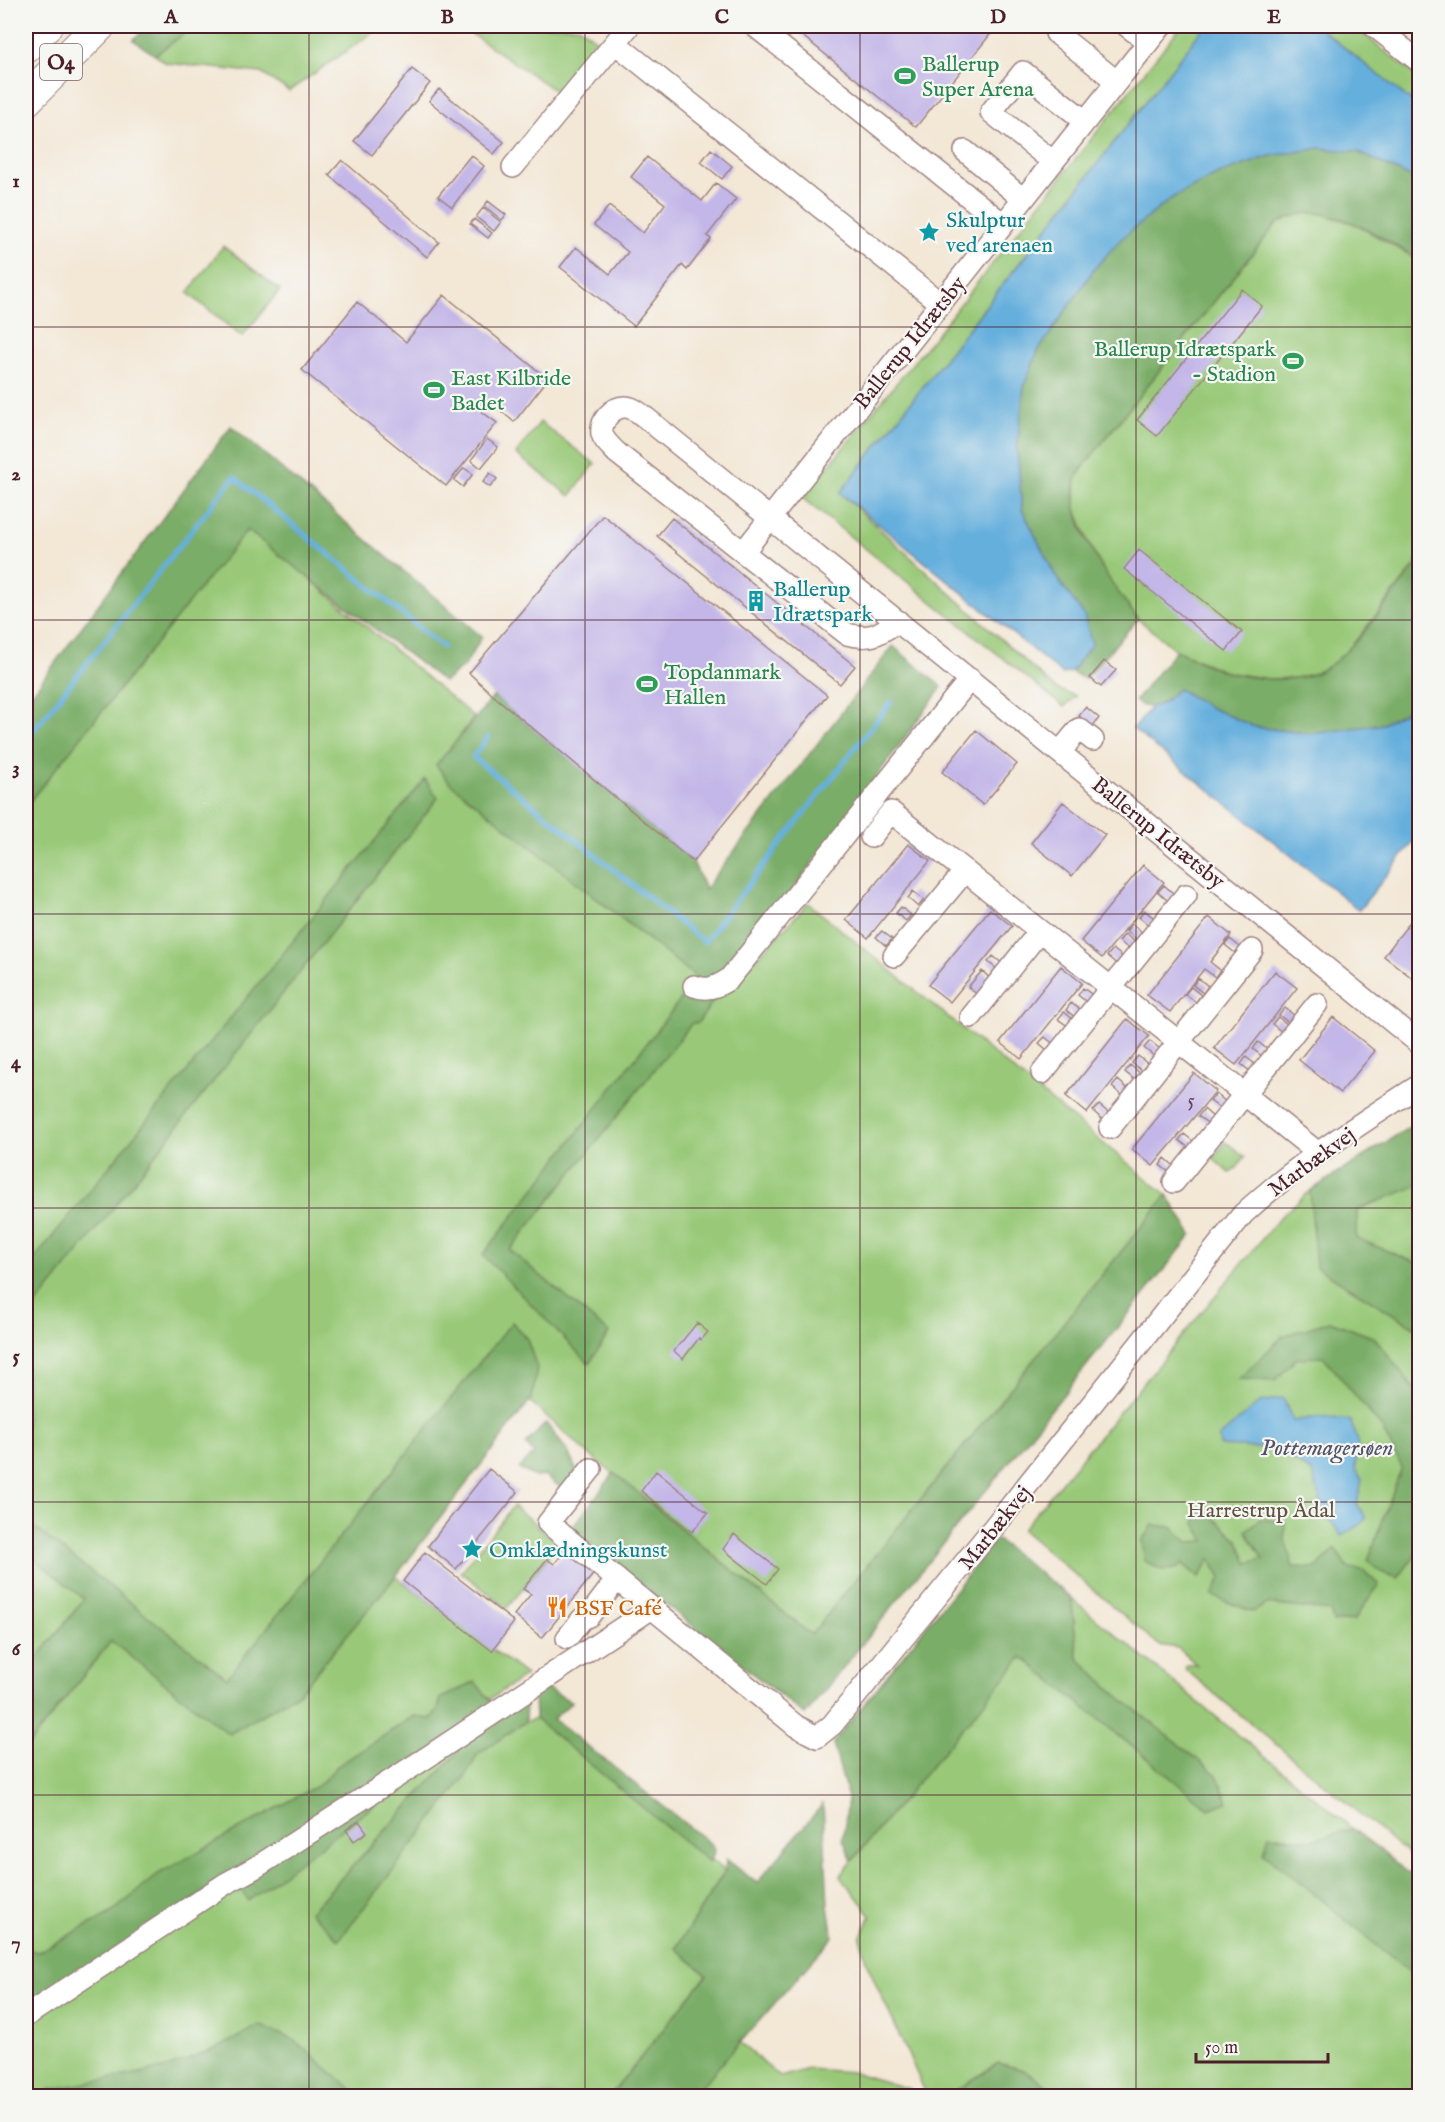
<svg xmlns="http://www.w3.org/2000/svg" width="1445" height="2122" font-family="'IM FELL English',serif">
<style>
.green{fill:#99c978;stroke:#727452;stroke-width:1.5}
.forest{fill:#7aad68;stroke:#62664a;stroke-width:1.5}
.water{fill:#65afdd;stroke:#586784;stroke-width:1.5}
.lines{fill:none;stroke-linecap:round;stroke-linejoin:round}
.stream{stroke:#65afdd;stroke-width:5}
.building{fill:#c3b6e8}
.minor-casing{stroke:#9e8380;stroke-width:24}
.highway-casing{stroke:#9e8380;stroke-width:34}
.minor{stroke:#fff;stroke-width:21}
.highway{stroke:#fff;stroke-width:32}
.grid{fill:none;stroke:#4a1f2b;stroke-width:1.5;stroke-opacity:0.55}
.labels{text-anchor:middle;stroke-width:4.5;stroke-linejoin:round;paint-order:stroke}
.number-label{font-size:20px;fill:#68455a}
.shield{fill:#f6f6f2;stroke:#7e6067;stroke-width:1.5}
.shield-label{font-size:21px;font-weight:bold;fill:#4a1f2b}
.leisure-label{font-size:22px;fill:#27864d;stroke:#f6f6f2;text-anchor:start}
.culture-label{font-size:22px;fill:#0d838f;stroke:#f6f6f2;text-anchor:start}
.street-label{font-size:22px;fill:#4a1f2b;stroke:#f6f6f2}
.park-label{font-size:22px;fill:#625242;stroke:#f6f6f2}
.food-label{font-size:22px;fill:#c56008;stroke:#f6f6f2;text-anchor:start}
.water-label{font-size:24px;font-style:italic;fill:#535169;stroke:#f6f6f2}
.neatline{fill:none;stroke:#4a1f2b;stroke-width:2}
.grid-label{font-size:20px;text-anchor:middle;font-weight:bold;fill:#4a1f2b}
</style>
<rect width="100%" height="100%" fill="#f6f6f2"/>
<filter id="ink" filterUnits="userSpaceOnUse"><feTurbulence type="fractalNoise" baseFrequency=".0167" numOctaves="2"/><feDisplacementMap in="SourceGraphic" scale="12" xChannelSelector="R" yChannelSelector="G"/><feConvolveMatrix kernelMatrix="1 2 1 2 8 2 1 2 1" color-interpolation-filters="sRGB"/></filter>
<filter id="wash" filterUnits="userSpaceOnUse"><feTurbulence type="fractalNoise" baseFrequency=".008" numOctaves="4" result="noise"/><feDisplacementMap in="SourceGraphic" scale="24" xChannelSelector="R" yChannelSelector="G"/><feGaussianBlur stdDeviation="1.35" result="paint"/><feColorMatrix in="noise" values="0 0 0 0 0 0 0 0 0 0 0 0 0 0 0 0 0 1.4 0 .05"/><feComposite in="paint" operator="in"/></filter>
<g filter="url(#wash)">
<rect width="100%" height="100%" fill="#f3e7d5"/>
<path class="green" d="M194,26H397L377,30L289,91L261,73L166,63L155,55Z
M460,26H578L603,45L563,96Z
M1181,26H1205L840,493L1056,689L1076,696L1064,707L802,498L931,341Z
M1317,26H1353L1419,78V107Z
M1315,212L1353,223L1419,260V561L1349,649L1334,663L1317,673L1294,678L1269,679L1225,672L1176,650L1138,619L1107,578L1089,543L1075,507L1076,478L1086,463L1276,224L1294,215Z
M223,246L280,290L242,337L188,293Z
M540,422L595,464L570,496L516,454Z
M243,523L474,717L441,762L730,987L808,903L1167,1195L811,1635L585,1451L484,1360L220,1697L120,1626L26,1737V800Z
M1419,1121V1863L1185,1669L1187,1665H1197L1178,1648L1159,1645L1022,1530L1281,1216L1310,1191Z
M1226,1142L1245,1157L1236,1169L1230,1173L1212,1158Z
M513,1506L559,1543L507,1608L461,1572Z
M378,1563L526,1675L232,1874L248,1900L435,1759L454,1737L459,1751L310,1912L465,1777L478,1754L525,1722L535,1719L725,1871L676,1948L707,1975L610,2096H26V1748L111,1641L230,1734Z
M1071,1598L1353,1829L1311,1840L1269,1835L1419,1977V2096H1061L1026,2071L998,2063L948,2096H927L867,1964L860,1938L871,1915L840,1876L1022,1656L1209,1809L1117,1695L1078,1658Z
M712,2018L780,2077L808,2069L852,2072L909,2089L915,2096H642Z"/>
<path class="forest" d="M149,26H194L155,55L133,40Z
M1320,148L1358,152L1419,181V260C1388,241 1354,218 1317,213C1303,211 1288,218 1276,224L1086,463C1083,468 1078,473 1076,479C1065,523 1113,586 1138,619L1085,679L1071,672L1092,644L1084,615L1056,577L1022,509L1017,447L1024,386L1038,351L1094,269L1122,238L1172,198L1216,175L1270,156Z
M231,426L482,637L465,665L444,682L247,530L26,806V702Z
M1419,561V704L1383,724L1312,734L1255,727L1210,708L1178,690C1166,701 1151,715 1135,701L1176,650C1192,657 1209,668 1226,672C1254,679 1290,684 1318,672C1350,659 1396,590 1419,561Z
M893,646L942,687L795,887L717,982L714,1000L698,1023H692L510,1250L609,1333L589,1364L483,1255L697,978L450,783L436,765L494,696L693,862L705,889Z
M425,779L438,798L26,1318V1269Z
M1419,1121V1185L1357,1210L1356,1238L1419,1264V1330L1316,1267L1310,1191Z
M1167,1195L1192,1235L805,1715L571,1529L614,1473L811,1635Z
M1330,1321L1375,1338L1419,1395V1550L1398,1578L1381,1572L1368,1560L1402,1467L1381,1427L1324,1357L1297,1358L1275,1381L1239,1379L1283,1336Z
M512,1322L527,1339L537,1368L532,1398L396,1576L299,1693L229,1734L111,1641L26,1748V1672L84,1599L26,1552V1521L227,1678Z
M546,1423L568,1452L578,1474L568,1493L545,1476L536,1477L519,1469L534,1453L525,1445Z
M1208,1510L1213,1517L1238,1540L1247,1563L1263,1559L1246,1531L1260,1519L1285,1522V1540L1293,1567L1316,1568L1335,1549L1348,1568L1363,1570L1379,1585L1354,1620L1333,1622L1330,1611L1267,1604L1253,1612L1212,1596L1221,1578L1210,1559L1199,1578L1182,1563L1177,1569L1162,1570L1145,1561L1142,1541L1152,1525L1171,1527L1188,1542L1205,1541L1195,1523L1198,1513Z
M996,1539L1071,1598L1078,1658L1117,1695L1217,1775L1228,1802L1209,1809L1022,1657L852,1861L843,1839L848,1798L833,1743Z
M475,1682L495,1706L435,1759L248,1901L232,1875L26,2010V1949L38,1952L111,1913L158,1874L322,1783L336,1767L414,1716L430,1719L438,1710L441,1698Z
M546,1688L572,1702L553,1719L712,1845L715,1850L709,1862L535,1719L534,1695Z
M526,1699L525,1722L478,1754L465,1777L339,1940L310,1912L459,1751L456,1743Z
M823,1804L828,1906L833,1937L693,2096H610L707,1975L676,1948L725,1871L726,1859L757,1883Z
M1353,1829L1419,1881L1418,1979L1264,1853L1269,1835L1311,1840Z
M259,2025L294,2040L355,2092L357,2096H52L48,2090L167,2068L220,2047Z
M998,2063L1026,2071L1061,2096H948Z"/>
<path class="water" d="M1205,26H1317L1419,107V181L1358,152L1320,148L1270,156L1216,175L1172,198L1122,238L1094,269L1038,351L1024,386L1017,447L1022,509L1056,577L1084,615L1092,644L1071,672L1062,674L840,493Z
M1178,689L1211,708L1255,727L1312,734L1383,724L1419,704V835L1359,910L1133,729L1151,707L1162,704Z
M1283,1398L1293,1421L1318,1417L1350,1420L1358,1441L1355,1468L1362,1480L1357,1504L1366,1518L1360,1525L1342,1536L1323,1511L1313,1473L1275,1449L1220,1446L1219,1437L1260,1402Z"/>
<g class="lines">
<path class="stream" d="M488,737L473,757L704,942L891,702
M26,740L234,477L443,647"/>
</g>
<g id="blocks">
<path class="building" d="M790,26H997L916,127Z
M412,69L430,83L372,155L354,141Z
M439,89L504,142L494,154L429,101Z
M711,149L732,166L722,179L701,162Z
M471,155L484,166L452,207L438,196Z
M647,157L702,201L716,183L736,199L707,236L711,239L687,270L682,265L634,326L560,267L576,247L610,274L628,252L594,225L609,206L643,233L665,204L631,177Z
M342,160L439,242L427,257L329,175Z
M488,201L506,215L502,220L484,206Z
M483,208L501,222L494,231L476,217Z
M474,219L492,233L488,238L470,224Z
M1242,289L1262,306L1157,436L1137,420Z
M444,295L548,379L514,422L489,401L481,411L497,423L446,486L302,370L357,302L406,342Z
M487,439L498,447L481,468L471,460Z
M464,468L473,474L463,487L454,480Z
M490,473L497,479L490,487L483,482Z
M603,515L827,695L693,862L494,696L469,673Z
M672,518L855,666L840,684L657,536Z
M1139,550L1242,632L1226,651L1124,569Z
M1104,661L1116,670L1101,687L1090,678Z
M1086,707L1099,718L1092,727L1079,716Z
M976,730L1017,764L983,805L942,772Z
M1063,802L1105,835L1072,876L1031,843Z
M908,844L930,861L868,938L846,920Z
M1143,865L1164,882L1102,958L1081,941Z
M1164,885L1174,894L1168,901L1158,892Z
M913,891L924,900L918,907L908,898Z
M901,907L911,915L906,921L896,913Z
M990,909L1012,926L950,1002L928,985Z
M1144,910L1154,918L1149,925L1139,917Z
M1416,914L1420,917V984L1384,956Z
M1209,917L1231,935L1210,962L1220,970L1215,977L1204,969L1170,1012L1147,995Z
M1132,924L1142,932L1136,939L1126,931Z
M882,931L892,939L886,946L876,937Z
M1125,934L1135,942L1129,949L1119,941Z
M1230,939L1240,947L1235,953L1225,945Z
M1113,949L1123,957L1117,964L1107,956Z
M993,956L1003,964L998,970L988,962Z
M1061,966L1082,983L1021,1059L1000,1042Z
M982,971L991,979L978,995L968,987Z
M1275,971L1297,988L1236,1065L1214,1048Z
M1198,978L1208,986L1203,993L1193,985Z
M1191,987L1201,995L1196,1002L1185,994Z
M1083,988L1094,996L1088,1003L1078,995Z
M1071,1003L1082,1011L1076,1018L1066,1010Z
M1285,1008L1295,1016L1289,1023L1279,1015Z
M1064,1012L1074,1020L1069,1027L1058,1019Z
M1278,1017L1288,1025L1282,1032L1272,1024Z
M1333,1017L1375,1051L1340,1093L1299,1060Z
M1127,1019L1149,1036L1087,1113L1066,1096Z
M1045,1037L1055,1045L1049,1052L1039,1043Z
M1150,1041L1160,1049L1154,1056L1144,1048Z
M1258,1042L1268,1050L1263,1057L1253,1049Z
M1138,1056L1148,1064L1142,1071L1132,1063Z
M1246,1057L1256,1065L1251,1072L1241,1064Z
M1130,1065L1141,1074L1135,1080L1125,1072Z
M1194,1073L1216,1091L1153,1166L1132,1149Z
M1118,1080L1128,1089L1123,1096L1112,1087Z
M1216,1094L1226,1102L1221,1109L1210,1101Z
M1099,1105L1109,1113L1103,1120L1093,1111Z
M1204,1109L1214,1118L1209,1124L1198,1116Z
M1184,1134L1194,1142L1189,1148L1179,1140Z
M1165,1158L1175,1167L1170,1173L1160,1165Z
M697,1323L708,1332L701,1340L699,1338L683,1359L674,1351Z
M489,1469L518,1492L456,1569L428,1546Z
M656,1471L708,1513L692,1532L641,1491Z
M734,1534L778,1569L767,1584L723,1549Z
M567,1549L595,1572L542,1638L514,1615L531,1594L523,1589L547,1559L554,1564Z
M425,1552L514,1622L492,1651L403,1581Z
M359,1821L367,1832L354,1841L346,1830Z"/>
</g>
</g>
<g filter="url(#ink)">
<use href="#blocks" fill-opacity="0" stroke="#9e8380" stroke-width="1.5"/>
<g class="lines">
<defs>
<path id="minor" d="M755,26L1003,224
M1062,26L1056,33L1116,81
M1127,26L1148,42
M1374,26L1420,62
M615,43L940,303
M965,151L1023,199
M1052,161L991,112L1023,72L1085,121
M513,167L629,26
M744,551L1161,26
M898,621C877,635 872,640 847,634L617,453C612,448 604,441 602,434C600,421 612,407 625,407C633,407 639,413 646,418L1420,1044
M1060,752L1079,729L1093,740
M871,837L891,812L1318,1153
M894,956L965,871
M694,986C707,991 717,987 729,979L970,679
M971,1017L1040,931
M1042,1073L1186,895
M1110,1128L1252,950
M1174,1182L1317,1004
M591,1469L548,1523L796,1726L817,1737L832,1725L994,1527L1243,1214C1297,1164 1358,1125 1420,1085
M567,1638L582,1619L589,1616L617,1579
M26,2016L225,1884L258,1866L429,1756L652,1608"/>
<path id="highway" d="M26,47L46,26
M26,100L99,26"/>
</defs>
<use href="#minor" class="minor-casing"/>
<use href="#highway" class="highway-casing"/>
<use href="#minor" class="minor"/>
<use href="#highway" class="highway"/>
</g>
</g>
<path class="grid" d="M309,26V2096M585,26V2096M860,26V2096M1136,26V2096M26,327H1420M26,620H1420M26,914H1420M26,1208H1420M26,1502H1420M26,1795H1420"/>
<defs>
<symbol id="stadium-bare" viewBox="-9 -9 18 18"><path d="M0-5a6.5 5 0 1 0 0 10a6.5 5 0 1 0 0-10ZM-3.5-1.8h7v3.6h-7Z" fill="#2e9e5b" stroke="#f6f6f2" stroke-width="2.5" paint-order="stroke"/></symbol>
<symbol id="sight-bare" viewBox="-9 -9 18 18"><path d="M0-6L1.8-2.2L6-1.7L2.9 1.2L3.7 5.4L0 3.3L-3.7 5.4L-2.9 1.2L-6-1.7L-1.8-2.2Z" fill="#0f9aa8" stroke="#f6f6f2" stroke-width="2.5" paint-order="stroke"/></symbol>
<symbol id="building-bare" viewBox="-9 -9 18 18"><path d="M-4-6H4V6H1V3H-1V6H-4ZM-2.5-4.3h1.7v1.8h-1.7ZM.8-4.3h1.7v1.8H.8ZM-2.5-1h1.7V.8h-1.7ZM.8-1h1.7V.8H.8Z" fill="#0f9aa8" stroke="#f6f6f2" stroke-width="2.5" paint-order="stroke"/></symbol>
<symbol id="restaurant-bare" viewBox="-9 -9 18 18"><path d="M-5-6h1v4h1v-4h1v4h1v-4h1v5L-1.5 .5V6h-2V.5L-5-1ZM5-6V6H3V1.5H1.5Q1.5-4 5-6Z" fill="#e8710a" stroke="#f6f6f2" stroke-width="2.5" paint-order="stroke"/></symbol>
</defs>
<g fill-rule="evenodd">
<use href="#stadium-bare" x="890" y="61" width="30" height="30"/>
<use href="#sight-bare" x="914" y="217" width="30" height="30"/>
<use href="#stadium-bare" x="1278" y="346" width="30" height="30"/>
<use href="#stadium-bare" x="419" y="375" width="30" height="30"/>
<use href="#building-bare" x="741" y="586" width="30" height="30"/>
<use href="#stadium-bare" x="632" y="669" width="30" height="30"/>
<use href="#sight-bare" x="457" y="1534" width="30" height="30"/>
<use href="#restaurant-bare" x="542" y="1592" width="30" height="30"/>
</g>
<g class="labels">
<g class="number-label">
<text x="1191" y="1106">5</text>
</g>
<rect class="shield" x="40" y="44" width="42" height="36" rx="4.5"/>
<g class="shield-label">
<text x="61" y="69">O4</text>
</g>
<g class="leisure-label">
<text x="922" y="71">Ballerup<tspan x="922" dy="25">Super Arena</tspan></text>
<text x="1276" y="356" text-anchor="end">Ballerup Idrætspark<tspan x="1276" dy="25">- Stadion</tspan></text>
<text x="451" y="385">East Kilbride<tspan x="451" dy="25">Badet</tspan></text>
<text x="664" y="679">Topdanmark<tspan x="664" dy="25">Hallen</tspan></text>
</g>
<g class="culture-label">
<text x="946" y="227">Skulptur<tspan x="946" dy="25">ved arenaen</tspan></text>
<text x="773" y="596">Ballerup<tspan x="773" dy="25">Idrætspark</tspan></text>
<text x="489" y="1557">Omklædningskunst</text>
</g>
<g class="street-label">
<text transform="translate(909 342) rotate(-51)" y="8">Ballerup Idrætsby</text>
<text transform="translate(1159 832) rotate(39)" y="8">Ballerup Idrætsby</text>
<text transform="translate(1311 1161) rotate(-36)" y="8">Marbækvej</text>
<text transform="translate(994 1527) rotate(-51)" y="8">Marbækvej</text>
</g>
<g class="park-label">
<text x="1261" y="1517">Harrestrup Ådal</text>
</g>
<g class="food-label">
<text x="574" y="1615">BSF Café</text>
</g>
<g class="water-label">
<text x="1327" y="1455">Pottemagersøen</text>
</g>
</g>
<rect width="1445" height="2122" fill="none" stroke="#f6f6f2" stroke-width="66"/>
<path d="M1196 2053v9h132v-9" fill="none" stroke="#4a1f2b" stroke-width="3"/>
<text x="1205" y="2053" font-size="18" fill="#4a1f2b" stroke="#f6f6f2" stroke-width="4.5" paint-order="stroke">50 m</text>
<rect x="33" y="33" width="1379" height="2056" class="neatline"/>
<g class="grid-label">
<text x="171" y="23">A</text>
<text x="447" y="23">B</text>
<text x="722" y="23">C</text>
<text x="998" y="23">D</text>
<text x="1274" y="23">E</text>
<text x="16" y="187">1</text>
<text x="16" y="480">2</text>
<text x="16" y="774">3</text>
<text x="16" y="1068">4</text>
<text x="16" y="1362">5</text>
<text x="16" y="1655">6</text>
<text x="16" y="1949">7</text>
</g>
</svg>
